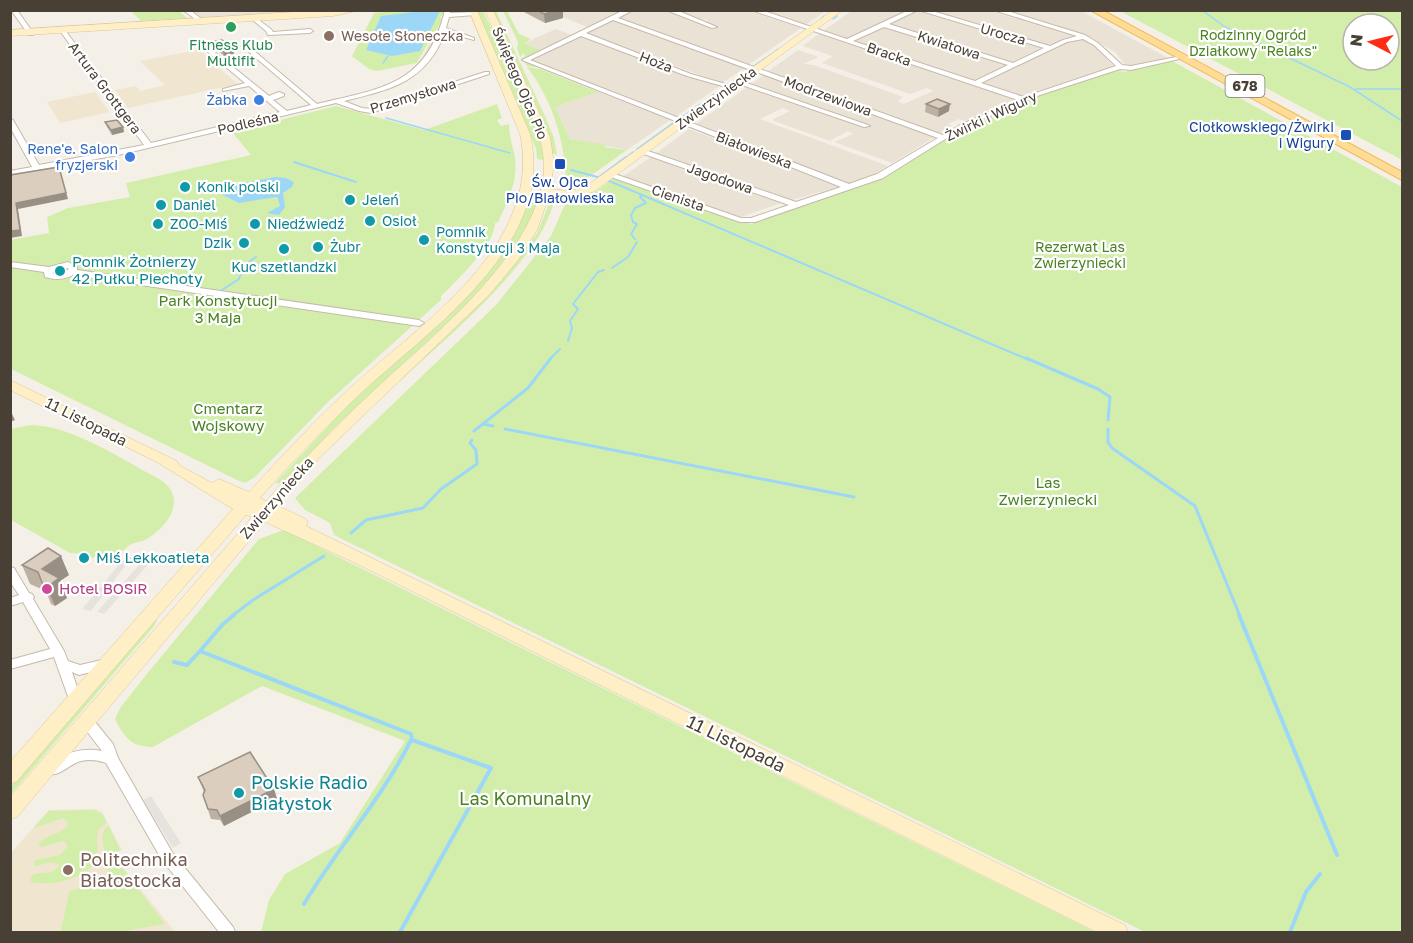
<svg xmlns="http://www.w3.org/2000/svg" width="1413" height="943" font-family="'Golos Text',sans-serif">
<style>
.residential{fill:#eae2d4}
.education{fill:#f0e5cf}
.green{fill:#d3eeab;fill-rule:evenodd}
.parking{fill:#e6e3df}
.water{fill:#9cd7f8}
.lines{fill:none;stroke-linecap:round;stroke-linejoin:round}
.stream-far3{stroke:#9cd7f8;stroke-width:1.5}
.stream-far2{stroke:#9cd7f8;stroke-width:2}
.stream-far1{stroke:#9cd7f8;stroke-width:3}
.stream{stroke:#9cd7f8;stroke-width:4}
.street-casing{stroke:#c5baab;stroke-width:2}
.secondary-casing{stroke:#ddc693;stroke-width:1}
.primary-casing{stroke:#f1bc59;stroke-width:2}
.street{fill:#fff;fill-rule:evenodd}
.secondary{fill:#ffefc7;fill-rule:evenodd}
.primary{fill:#ffdc96;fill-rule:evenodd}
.wall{fill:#bcb1a3}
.shaded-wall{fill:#999085}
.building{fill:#dbcebe;stroke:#999085;stroke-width:1.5}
.leisure-dot{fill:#2e9e5b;stroke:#fff;stroke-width:2}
.education-dot{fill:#8d6e63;stroke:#fff;stroke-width:2}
.shop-dot{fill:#3f7fe0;stroke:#fff;stroke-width:2}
.transit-dot{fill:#1a4fb4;stroke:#fff;stroke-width:2}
.culture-dot{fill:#0f9aa8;stroke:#fff;stroke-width:2}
.hotel-dot{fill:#d1479c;stroke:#fff;stroke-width:2}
.labels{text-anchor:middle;stroke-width:4.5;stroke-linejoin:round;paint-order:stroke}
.far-street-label{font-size:14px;fill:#494035;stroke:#fff}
.far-park-label{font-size:14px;fill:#4a8221;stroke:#fff}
.far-education-label{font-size:14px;fill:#785e54;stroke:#fff;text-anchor:start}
.far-leisure-label{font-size:14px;fill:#27864d;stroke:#fff}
.shield{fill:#fff;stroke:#807972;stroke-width:1.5}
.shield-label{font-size:14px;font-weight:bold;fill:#494035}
.far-shop-label{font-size:14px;fill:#366cbe;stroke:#fff;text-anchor:end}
.far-transit-label{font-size:14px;fill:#164399;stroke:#fff;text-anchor:end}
.far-culture-label{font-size:14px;fill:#0d838f;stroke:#fff;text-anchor:start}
.culture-label{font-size:15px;fill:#0d838f;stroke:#fff;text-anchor:start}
.park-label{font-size:15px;fill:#4a8221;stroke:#fff}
.street-label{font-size:15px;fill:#494035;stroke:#fff}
.hotel-label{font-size:15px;fill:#b23c85;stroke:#fff;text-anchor:start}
.near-street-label{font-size:18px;fill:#494035;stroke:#fff}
.near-culture-label{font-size:18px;fill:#0d838f;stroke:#fff;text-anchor:start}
.near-park-label{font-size:18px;fill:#4a8221;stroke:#fff}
.near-education-label{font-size:18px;fill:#785e54;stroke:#fff;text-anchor:start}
</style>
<rect width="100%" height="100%" fill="#f5f0e7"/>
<path class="residential" d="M192,11H308L203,19Z
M548,11H624L587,27Z
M634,11H666L714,28L717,27L706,22L708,20L698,19L673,11H749L801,28L748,65L616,18Z
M758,11H826L805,25Z
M852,11H909L849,39L824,30Z
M927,11H990L1074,36L1047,45Z
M1003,11H1081L1168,58L1127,67L1115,52L1091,38Z
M916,12H920L1043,47L1011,63L891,24Z
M611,20L745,68L722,83L587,34V31Z
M883,27H887L1006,65L974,80L853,40Z
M556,29L572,35L541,50L524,43Z
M820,33L1017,99L964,121L959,119L948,124L952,126L939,134L767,72L798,50L819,57L803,64L814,65L903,97L898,101L904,104L933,91L927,88L910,94L822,63L833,56L803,46Z
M575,37H582L682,75L698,76L721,85L674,118L529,61Z
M1084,39L1098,49L1113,66L1022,96L982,84L1066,43Z
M764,75L935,137L892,163L834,142L853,134L848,131L830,141L774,121L773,119L790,111L783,108L760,119L888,166L872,175L848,184L693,126Z
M598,92L670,120L627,150L570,139L555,107Z
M689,129L841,186L792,200L655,154Z
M651,157L784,202L741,217L622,177Z"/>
<path class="education" d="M197,50L207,55L209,60L238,84L128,108L115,90L136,86L140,91L165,85L140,61Z
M95,92L109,112L60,123L47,102Z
M94,809L102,812L122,850L113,855L175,932H11V853L49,810Z"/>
<path class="green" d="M404,10L446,11L440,18L442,19L424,57L423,58L435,30L417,63L377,71L369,69L352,56L374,13Z
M131,11H179L187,18L141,21Z
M476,11H483C495,36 551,139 543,160L537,159L536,149Z
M493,11H496L545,116L554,138L557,155L552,153L541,116Z
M503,11H507L519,34L531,39L524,43L541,50L523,60L538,68L527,66L522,58L525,57L524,53L520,57L517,48L518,42Z
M1120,11H1402V160ZM1353,24H1389V60H1353Z
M1172,61L1402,187V932H1145L334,535L330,523L305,510L295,498L496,305L551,236L566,202L592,194L614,178L751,224L881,178L961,130L1053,90L1117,70L1124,72Z
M527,67L540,69L598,92L555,107L570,139L607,145L604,147L627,150L586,179L566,184C566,143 552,99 527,67Z
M497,104L502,118L497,120L501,126L509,124C509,136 513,146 515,158C518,182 508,201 498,222L495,223C495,245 457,280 441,296V300L328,402L254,478L245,483L237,480L11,369L10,240L49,233L47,217L68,208L130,197L126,183L251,155L232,132L336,106L424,130Z
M535,195L540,197L529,226L496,274L466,306L331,431L281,484L275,483L345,408L503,250L517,227L529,199Z
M556,197C551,211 546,226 537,239C501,294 447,337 399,382L396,381L511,268L537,233L551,199Z
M30,425C72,425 123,460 161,480C188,499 168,527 145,540C140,542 131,543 127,547C119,554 120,556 107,555L103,559L96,560V557L84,559L83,554L70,553L11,520V429Z
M284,530L1095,932H261L269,900L285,874L340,843L405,741L262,686L153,747C131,747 125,738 115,719L120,708L150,670L259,539Z
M154,619H157L155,625L11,794V786Z
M94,810L101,813L107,822L98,830C96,839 99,849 96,858C89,879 51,887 31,882L30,877C40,869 50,878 59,866L58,864L52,862L36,866L34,865L35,860L60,855L68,846L64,841L42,847L38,846C44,834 61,836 68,824L64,818L33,828L49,811Z
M109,826L120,850L112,855L165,924L118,932H61L69,891C83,887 111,883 108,863C106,851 100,843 104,830Z"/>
<path class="parking" d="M126,556L151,561L104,614L97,612L140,564L128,562L91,611L82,609Z
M151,796L181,843L173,848L143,800Z"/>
<path class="water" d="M423,11H440L420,51L392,56L366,50L381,16Z
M275,177L286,178L294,182L292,187L283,193L285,207L279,215L267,213L280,206L278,198L276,197L239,203L219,193L230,186Z"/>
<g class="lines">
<path class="stream-far3" d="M1202,10L1225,27L1350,87L1402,121
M821,19L824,16
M833,19L837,16
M773,53L778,49
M769,56L771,54
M383,63L388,56
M754,66L767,57
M749,80L758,74
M732,82L749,70
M1356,89H1402
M718,92L726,86
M707,100L714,94
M696,107L704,102
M707,110L722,99
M682,117L692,110
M699,117L701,115
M386,118L510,153
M637,149L673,123
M624,159L633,152"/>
<path class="stream-far2" d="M294,162L356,182
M571,170L601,178
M599,177L626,157
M607,180L1029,360
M635,239L631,234L637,224L633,222L631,215L635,208L646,203L640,197L643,195
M612,268L628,257L637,242
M222,290L239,279L244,265L256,257
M210,301L215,297
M568,341L572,328L570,321L578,309L573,304L598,272L604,270
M549,360L560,349"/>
<path class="stream-far1" d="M1026,358L1098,389L1110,397L1108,420
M483,424L493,426
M505,429L854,497
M1108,429V442L1112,448L1195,506L1240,616
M474,431L528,388L551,358
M351,533L366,520L423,508L441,489L477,464L476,450L470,443L472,440
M232,616L253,600L324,556"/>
<path class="stream" d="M234,615L223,624L200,651L411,734L412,740L491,768L400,932
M1239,615L1337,855
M174,662L187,665L200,651
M304,904C337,848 382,799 411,740
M1290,932L1306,892L1320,874"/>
<defs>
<path id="street" d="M11,10H17L34,34L33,35H29Z
M183,10H190L204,21L199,22Z
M445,10H451L450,13L477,12L478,13L475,15L449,17L446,28L474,38V40L445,32C427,82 390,90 344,101L362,108L371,109L485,72H489V74L371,113L359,111L336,103L123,154L10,175V171L32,167L10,127V118L13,120L39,165L144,145L60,31V29H64L151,143L280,112L249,86L223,91V89L245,83L202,47V45H206L269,96L279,92L284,94V96L273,100L287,111L311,105L249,52V50H253L317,104C383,88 427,85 445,10Z
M624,10H633L618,18L943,135L962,124L1018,100L751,10H761L847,39L909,10H918L889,24L1013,63L1044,48L918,10H929L1050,46L1063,40L1077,36L993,10H1004L1085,35L1098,43L1122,65L1131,66L1176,57L1179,59L1131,70L1120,69L1040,95L966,126L883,178L755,222H740L605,175L612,173L741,218H751L789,205L638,152L645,150L796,202L841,187L522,60ZM613,20L938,138L877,174L849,184L530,60L581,36L687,76L733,89L736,87L691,74L586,33ZM884,27L1008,65L975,81L853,41ZM1083,39L1094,45L1116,66L1024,97L981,83L1067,42Z
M666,10H676L717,27L712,28Z
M256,17H260V21L271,29L273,32L310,29L313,31L310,33L268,35L266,31L254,21Z
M738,80L868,125L870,126L864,127L736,83V81Z
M10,262L49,267L68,262L77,267V270L419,320L424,323L419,326L73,275C64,280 55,280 45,277L44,272L10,267ZM67,268L69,269L61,274H53V272Z
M10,567L14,568L29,593L32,594L34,597L33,599L64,651L68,661L80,665L106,659L110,661L112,664L110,667L79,675L72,672L82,702L81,705L76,707L71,705L70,702L54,657L10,669V660L50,649L23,602L10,606V598L19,595L10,582Z
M86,716L91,717L113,744L118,758L172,852L233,927L235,932H219L162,860L106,763C98,760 89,759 81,761C69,764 60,777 48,774L46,770C57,753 83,747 102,751L79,721L81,717Z"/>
<path id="secondary" d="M326,10H361L333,16L10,36V30Z
M469,10H477L530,134C556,244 433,327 362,392C326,426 293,461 260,498L266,501C299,464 332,430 368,396C426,341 546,249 544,163C543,137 530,113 519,90C508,63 496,37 485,10H493L550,137L554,164L550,189L570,191L585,187L833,10H843L593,192L570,197L549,196L537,230L518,260L489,295L319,458L278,506L306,519L308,523L306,526L1125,925L1128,932H1097L349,560L265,522L17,817L10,819V797L252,517L246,515L17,781L10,784V762L233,509L155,461L10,390V380L177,461L179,465L212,483L219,479L249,492C282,456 315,420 351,387C422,323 544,244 520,134Z"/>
<path id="primary" d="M1090,10H1102L1402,172V180Z"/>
</defs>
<use href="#street" class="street-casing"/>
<use href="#secondary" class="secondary-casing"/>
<use href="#primary" class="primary-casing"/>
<use href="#street" class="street"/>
<use href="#secondary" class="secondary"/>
<use href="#primary" class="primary"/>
</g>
<path class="wall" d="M520,10H563V18L545,23Z
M212,42L233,49L234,54L224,56L213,46Z
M926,104L949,111L938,117L925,112Z
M105,122L123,127L124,132L112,135L107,127Z
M22,565L69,575L60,581L67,598L55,606L51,604L46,591L30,584Z
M198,777L274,789L277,799L224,826L220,820L211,819L203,795L204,792Z"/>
<path class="shaded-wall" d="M557,10H563V18L545,23L544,14Z
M233,49L234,54L224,56L223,51Z
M950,104L949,111L938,117L939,109Z
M123,127L124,132L112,135L111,130Z
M59,167L68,199L18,209L22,236L10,238V231L16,203Z
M10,410L15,420L10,422Z
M61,556L69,575L60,581L67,598L55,606L47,587L42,569Z
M274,789L277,799L224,826L220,816Z"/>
<path class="building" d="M537,10H557L544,14Z
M222,40L233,49L223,51L212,42Z
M937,99L950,104L939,109L926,104Z
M117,120L123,127L111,130L105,122Z
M59,167L66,193L16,203L20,230L10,231V175Z
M48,548L61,556L42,569L59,578L47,587L43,585L38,572L22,565Z
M250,752L274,789L220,816L217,810L208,809L203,795L205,790L198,777Z"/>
<circle class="leisure-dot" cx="231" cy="27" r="6"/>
<g class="education-dot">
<circle cx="329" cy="36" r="6"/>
<circle cx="68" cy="870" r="6"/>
</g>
<g class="shop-dot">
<circle cx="259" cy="100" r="6"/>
<circle cx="130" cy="157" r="6"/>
</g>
<g class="transit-dot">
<rect x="1340" y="129" width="12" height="12" rx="3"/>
<rect x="554" y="158" width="12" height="12" rx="3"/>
</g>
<g class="culture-dot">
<circle cx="185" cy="187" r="6"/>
<circle cx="350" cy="200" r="6"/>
<circle cx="161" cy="205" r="6"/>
<circle cx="370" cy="221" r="6"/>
<circle cx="158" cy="224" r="6"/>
<circle cx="255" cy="224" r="6"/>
<circle cx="424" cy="240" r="6"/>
<circle cx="244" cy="243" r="6"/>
<circle cx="318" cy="247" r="6"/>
<circle cx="284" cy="249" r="6"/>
<circle cx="60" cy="271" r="6"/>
<circle cx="84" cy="558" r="6"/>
<circle cx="239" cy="793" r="6"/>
</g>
<circle class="hotel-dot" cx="47" cy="589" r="6"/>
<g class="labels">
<g class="far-street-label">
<text transform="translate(1003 34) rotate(16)" y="5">Urocza</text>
<text transform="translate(949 45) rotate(18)" y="5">Kwiatowa</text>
<text transform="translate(889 54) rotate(19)" y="5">Bracka</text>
<text transform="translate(656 62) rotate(21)" y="5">Hoża</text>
<text transform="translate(520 83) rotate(67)" y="5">Świętego Ojca Pio</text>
<text transform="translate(105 88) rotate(53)" y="5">Artura Grottgera</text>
<text transform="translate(413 96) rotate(-17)" y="5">Przemysłowa</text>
<text transform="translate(828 96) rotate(20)" y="5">Modrzewiowa</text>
<text transform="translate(716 98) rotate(-36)" y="5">Zwierzyniecka</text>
<text transform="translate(991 116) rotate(-25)" y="5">Żwirki i Wigury</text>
<text transform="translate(248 123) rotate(-13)" y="5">Podleśna</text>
<text transform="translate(754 150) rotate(21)" y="5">Białowieska</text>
<text transform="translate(720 178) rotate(19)" y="5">Jagodowa</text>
<text transform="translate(678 198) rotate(19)" y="5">Cienista</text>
</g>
<g class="far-park-label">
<text x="1253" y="40">Rodzinny Ogród<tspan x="1253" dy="16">Działkowy "Relaks"</tspan></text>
<text x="1080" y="252">Rezerwat Las<tspan x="1080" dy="16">Zwierzyniecki</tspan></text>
</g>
<g class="far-education-label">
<text x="341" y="41">Wesołe Słoneczka</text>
</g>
<g class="far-leisure-label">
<text x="231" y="50">Fitness Klub<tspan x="231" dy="16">Multifit</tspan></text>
</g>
<rect class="shield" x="1225.5" y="75" width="39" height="22" rx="4.5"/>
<g class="shield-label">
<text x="1245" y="91">678</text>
</g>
<g class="far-shop-label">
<text x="247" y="105">Żabka</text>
<text x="118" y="154">Rene'e. Salon<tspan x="118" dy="16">fryzjerski</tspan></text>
</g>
<g class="far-transit-label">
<text x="1334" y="132">Ciołkowskiego/Żwirki<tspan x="1334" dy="16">i Wigury</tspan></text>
<text x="560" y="187" text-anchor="middle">Św. Ojca<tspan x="560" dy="16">Pio/Białowieska</tspan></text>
</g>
<g class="far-culture-label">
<text x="197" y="192">Konik polski</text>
<text x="362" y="205">Jeleń</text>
<text x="173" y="210">Daniel</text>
<text x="382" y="226">Osioł</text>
<text x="170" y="229">ZOO-Miś</text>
<text x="267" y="229">Niedźwiedź</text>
<text x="436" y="237">Pomnik<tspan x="436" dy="16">Konstytucji 3 Maja</tspan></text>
<text x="232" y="248" text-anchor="end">Dzik</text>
<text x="330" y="252">Żubr</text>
<text x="284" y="272" text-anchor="middle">Kuc szetlandzki</text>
</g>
<g class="culture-label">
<text x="72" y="267">Pomnik Żołnierzy<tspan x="72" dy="17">42 Pułku Piechoty</tspan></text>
<text x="96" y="563">Miś Lekkoatleta</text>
</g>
<g class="park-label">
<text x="218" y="306">Park Konstytucji<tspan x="218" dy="17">3 Maja</tspan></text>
<text x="228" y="414">Cmentarz<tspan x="228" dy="17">Wojskowy</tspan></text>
<text x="1048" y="488">Las<tspan x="1048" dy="17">Zwierzyniecki</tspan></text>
</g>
<g class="street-label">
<text transform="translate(86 422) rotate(27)" y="5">11 Listopada</text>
<text transform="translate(277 498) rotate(-49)" y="5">Zwierzyniecka</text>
</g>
<g class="hotel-label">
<text x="59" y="594">Hotel BOSiR</text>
</g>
<g class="near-street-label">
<text transform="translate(736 744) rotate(26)" y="6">11 Listopada</text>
</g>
<g class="near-culture-label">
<text x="251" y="789">Polskie Radio<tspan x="251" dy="21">Białystok</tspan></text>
</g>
<g class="near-park-label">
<text x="525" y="805">Las Komunalny</text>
</g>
<g class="near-education-label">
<text x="80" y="866">Politechnika<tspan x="80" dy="21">Białostocka</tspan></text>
</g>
</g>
<rect width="1413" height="943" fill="none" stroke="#494035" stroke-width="24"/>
<g transform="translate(1371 42) rotate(277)"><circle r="28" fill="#ffffff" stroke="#b6b3ae" stroke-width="1.5"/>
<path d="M0-4.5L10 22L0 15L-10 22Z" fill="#ff2c14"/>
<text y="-9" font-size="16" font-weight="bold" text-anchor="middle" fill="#494035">N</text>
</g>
</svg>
